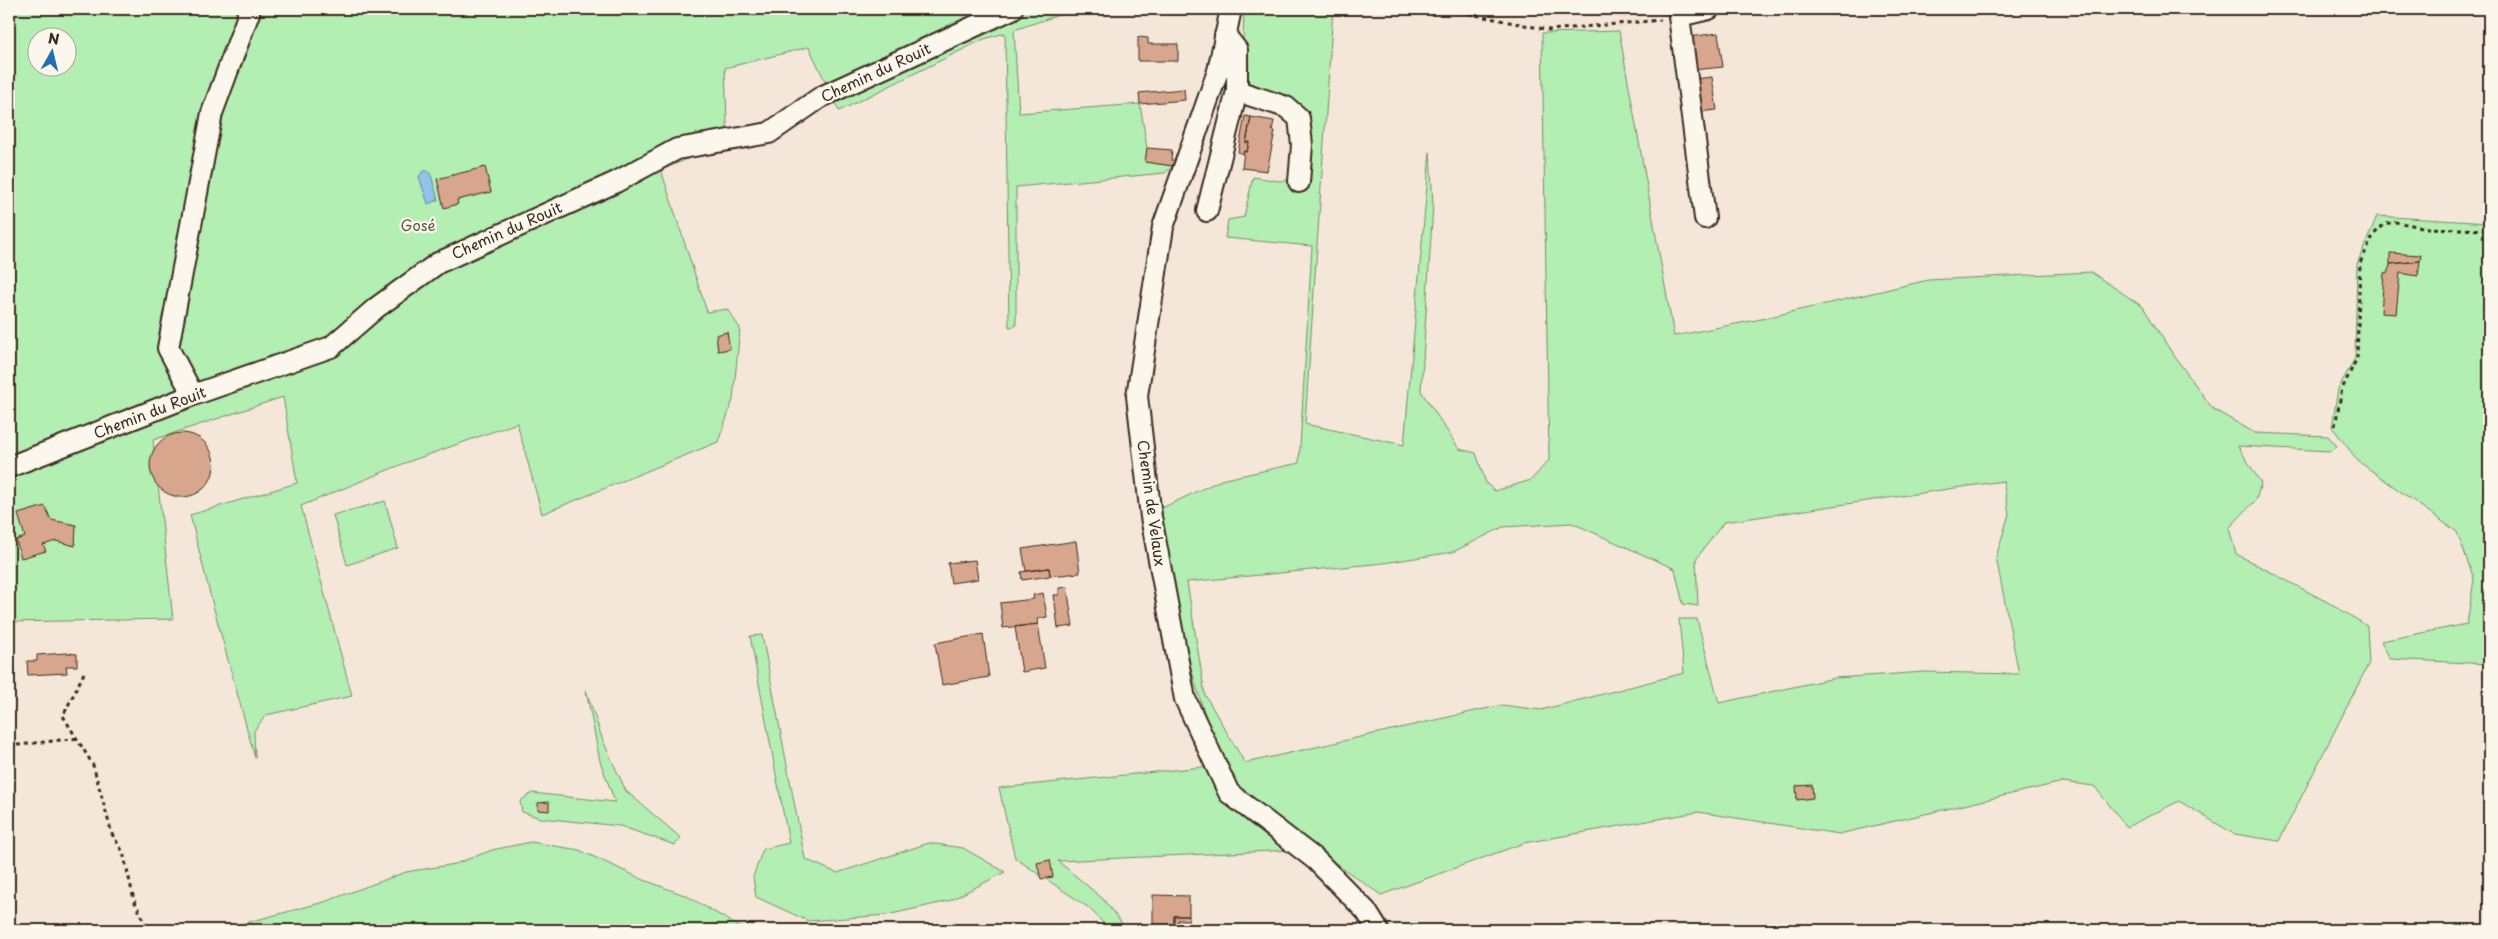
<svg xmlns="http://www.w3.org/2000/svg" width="2498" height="939" font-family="'Playpen Sans',sans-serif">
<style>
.built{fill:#ecd4c2}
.green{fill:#b3eeb2;stroke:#778c68;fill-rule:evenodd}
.water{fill:#8fc4ed;stroke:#6d869a}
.building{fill:#d8a68c;stroke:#3b2a1e}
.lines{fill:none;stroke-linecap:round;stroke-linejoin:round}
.minor-casing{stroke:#3b2a1e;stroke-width:24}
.path{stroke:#3b2a1e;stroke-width:3;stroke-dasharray:4 4;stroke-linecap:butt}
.minor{stroke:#fbf7ec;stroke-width:20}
.labels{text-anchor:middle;stroke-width:4.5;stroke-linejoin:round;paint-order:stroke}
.street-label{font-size:15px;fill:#3b2a1e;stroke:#fbf7ec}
.park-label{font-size:15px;fill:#595b43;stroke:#fbf7ec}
</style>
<rect width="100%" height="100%" fill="#f4e7d9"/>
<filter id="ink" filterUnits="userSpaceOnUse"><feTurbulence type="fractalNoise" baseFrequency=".02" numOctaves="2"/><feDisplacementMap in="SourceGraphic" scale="10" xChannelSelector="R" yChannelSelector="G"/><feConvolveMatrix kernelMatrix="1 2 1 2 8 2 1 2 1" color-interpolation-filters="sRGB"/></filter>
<g filter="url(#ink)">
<path class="built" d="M1540,9H1660L1625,18Z"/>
<path class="green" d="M9,9H1077L1014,30L1019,113L1140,104L1147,148L1146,162L1173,166L1165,173L1016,187V326L1009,327L1005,33L984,39L839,111L809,47L725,68L728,147L702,153L661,170L707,312L727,309L740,328L733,400L718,442L542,514L517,423L405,463L301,506L352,696L266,715L254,731L255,758L211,598L190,515L297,483L283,397L153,440L173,619L9,622ZM38,38H68V68H38Z
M1244,9H1333L1305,424L1404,445L1430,152L1433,205L1421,391L1459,449L1476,453L1486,483L1495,491L1531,480L1549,460L1542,33L1619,31L1674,336L1761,319L1928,280L2091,272L2143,307L2172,353L2213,409L2255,433L2328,436L2337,446L2330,451L2238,446L2261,483L2256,500L2229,528L2236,554L2335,606L2367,626L2369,663L2279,841L2234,834L2179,801L2127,827L2094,786L2063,782L1839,834L1698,812L1524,843L1381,895L1315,849L1058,861L1103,899L1127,930H1110L1089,908L1015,858L999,788L1222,765C1194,685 1166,593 1162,508L1221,480L1299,463L1312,246L1225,238L1228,220L1244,217L1253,177L1280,181L1305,177L1312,132L1300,107L1253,90L1242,70ZM2003,481L2009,514L1996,557L2019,674L1925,672L1835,678L1719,703L1697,619H1679L1684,673L1541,710L1502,705L1245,763L1205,695L1187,582L1384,563L1453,552L1503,527L1572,523L1675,569L1683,604L1698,606L1696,559L1724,522Z
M2377,216L2489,223V664L2390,659L2381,641L2467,624L2474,579L2457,532L2358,461L2332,427L2338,389L2355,358L2357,264Z
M385,501L398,548L347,565L333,515Z
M762,635L805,859L837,873L929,843L963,848L1005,872L949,901L887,915L808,921L756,897L753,877L763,849L789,843L750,636Z
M586,690L603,741L626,791L681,838L675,845L620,826L540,818L522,812L520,801L532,793L615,802L600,761Z
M531,842L579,850L644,880L687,896L745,930H219L324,902L406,872L455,864L492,850Z"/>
<path class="water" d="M423,171H428L431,175L438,200L428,204L419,177Z"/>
<path class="building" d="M1718,33L1723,67L1693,70L1689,37Z
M1138,37L1148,38V44H1178V61H1138Z
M1712,77L1717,110L1698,112L1694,79Z
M1184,89L1185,100L1140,104L1139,93Z
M1245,116L1251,117L1246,143L1249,142L1247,152L1244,151L1243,154L1238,152Z
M1251,117L1274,121L1272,130L1275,131L1267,171L1242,168L1244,151L1247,152L1249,142L1246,143Z
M1147,148L1172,150L1171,160H1175L1173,166L1145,162Z
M485,167L491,192L457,200L458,204L444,208L437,179Z
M2390,253L2421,255L2420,261L2390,264Z
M2420,261L2418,276L2400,273L2396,314L2381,313L2384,273L2389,272L2390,264Z
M727,332L730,349L718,351L716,335Z
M150 465a32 32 0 1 1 64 0a32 32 0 1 1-64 0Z
M45,506L51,520L76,525L75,546L56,541L43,545L46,551L21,558L16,540L25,537L18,514Z
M1076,541L1080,573L1050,576L1049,568L1026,571L1022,549Z
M975,560L978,579L951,583L948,563Z
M1049,568L1050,576L1022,580L1021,572Z
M1067,587L1073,626L1058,628L1054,595H1059V588Z
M1043,593L1047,617L1037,619L1038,624L1003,628L1000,603L1034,599L1033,595Z
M1038,624L1045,668L1022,672L1015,627Z
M983,634L989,677L942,685L935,643Z
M66,653L77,654V666H66L67,673L28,675L27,661H37V655Z
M1812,785L1813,798L1797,800L1796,786Z
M549,802V811L538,810V803Z
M1050,860L1053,877L1041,879L1037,863Z
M1153,895L1189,896V916H1174V930H1153Z
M1174,916H1189V920H1178V930H1174Z"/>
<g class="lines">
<defs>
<path id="minor" d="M1231,9L1218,71L1163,227L1137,396L1151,517L1185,699L1229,793L1316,860L1366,911L1378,930
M1225,35L1237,50V91L1286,107L1299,118L1302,145L1299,182
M1207,211L1237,91
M1705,218L1679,16L1709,9
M193,395L168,348L212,113L249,13L247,9
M9,467L193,395L331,347L376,308L438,263L616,182L677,149L769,133L821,97L1012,9"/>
</defs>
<use href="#minor" class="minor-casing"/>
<path class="path" d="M1445,9L1549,30L1661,20
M2335,426L2342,389L2357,358L2360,263L2374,234L2385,224L2395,222L2428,228L2489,230
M84,673L63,716L93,765L112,834L123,852L134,900L148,930
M9,746L79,738"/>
<use href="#minor" class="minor"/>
</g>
</g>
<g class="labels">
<g class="street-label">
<text transform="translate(876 73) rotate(-25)" y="5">Chemin du Rouit</text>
<text transform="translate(507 231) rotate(-24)" y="5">Chemin du Rouit</text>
<text transform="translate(150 413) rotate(-21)" y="5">Chemin du Rouit</text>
<text transform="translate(1151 503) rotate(82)" y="5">Chemin de Velaux</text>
</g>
<g class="park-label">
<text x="418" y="231">Gosé</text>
</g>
</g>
<rect width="2498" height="939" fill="none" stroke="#fbf7ec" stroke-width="30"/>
<rect x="15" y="15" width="2468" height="909" fill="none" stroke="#3b2a1e" stroke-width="2" filter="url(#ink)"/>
<g transform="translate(52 52) rotate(8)"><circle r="24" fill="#fbf7ec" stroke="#aea59a"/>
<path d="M0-4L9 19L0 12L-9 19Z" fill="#1f6fb2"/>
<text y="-8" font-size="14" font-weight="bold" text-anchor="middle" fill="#3b2a1e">N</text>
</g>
</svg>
